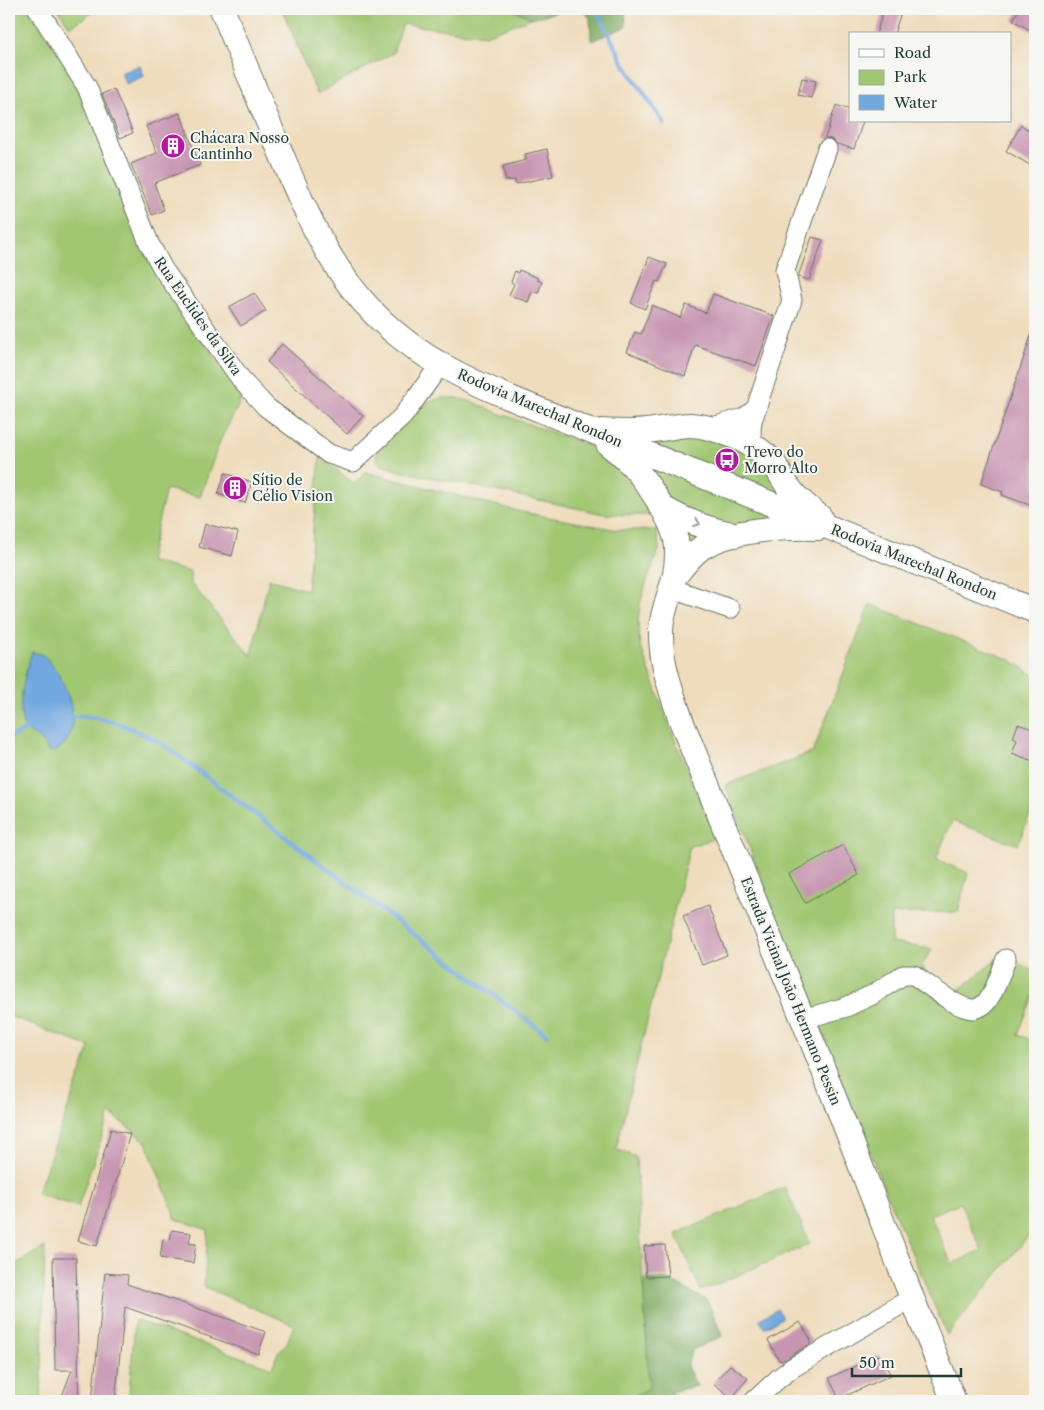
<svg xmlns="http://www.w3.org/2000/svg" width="1044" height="1410" font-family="'Libre Caslon Text',serif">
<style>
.green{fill:#a1c772;stroke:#608253;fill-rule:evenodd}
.forest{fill:#80ac64;stroke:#50744c}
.water{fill:#72a8e0;stroke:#48728a}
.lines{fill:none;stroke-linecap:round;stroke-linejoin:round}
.stream{stroke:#72a8e0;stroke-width:4.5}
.building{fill:#c795b1}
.minor-casing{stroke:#687564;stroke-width:21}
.major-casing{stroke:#687564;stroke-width:26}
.minor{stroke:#fff;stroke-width:19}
.major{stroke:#fff;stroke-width:24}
.oneway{stroke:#8f9e9a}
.labels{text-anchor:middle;stroke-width:4;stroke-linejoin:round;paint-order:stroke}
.poi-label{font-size:14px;fill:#1f3d34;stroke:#f6f6f2;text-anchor:start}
.street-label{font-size:14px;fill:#1f3d34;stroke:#f6f6f2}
</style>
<rect width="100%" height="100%" fill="#f6f6f2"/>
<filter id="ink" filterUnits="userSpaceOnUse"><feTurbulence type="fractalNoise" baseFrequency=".02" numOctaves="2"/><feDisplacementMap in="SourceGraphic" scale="10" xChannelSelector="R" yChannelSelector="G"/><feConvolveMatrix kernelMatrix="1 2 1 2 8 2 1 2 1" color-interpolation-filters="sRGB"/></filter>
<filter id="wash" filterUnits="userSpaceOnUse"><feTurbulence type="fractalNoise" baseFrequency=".0096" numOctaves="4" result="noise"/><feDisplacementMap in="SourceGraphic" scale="20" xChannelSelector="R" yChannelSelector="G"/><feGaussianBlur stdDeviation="1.12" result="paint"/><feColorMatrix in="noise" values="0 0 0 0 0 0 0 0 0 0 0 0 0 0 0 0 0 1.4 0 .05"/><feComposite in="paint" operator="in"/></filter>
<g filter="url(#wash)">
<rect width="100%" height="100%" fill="#efdcbc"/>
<path class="green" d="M9,9H29L76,80L142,249L173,300L240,392L239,404L220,441L200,497L166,489L149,561L190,572V582L251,656L269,579L307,590L320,457L355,484L365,472L522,512L618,530H657L659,550L647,580L640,604L638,623L640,645L671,730L716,838L690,846L616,1149L636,1157L649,1388L656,1401H149L129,1394L135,1320L272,1368L278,1352L287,1343L294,1325L204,1287L208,1230L176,1219L146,1142L110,1113L78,1207L37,1194L90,1047L9,1016Z
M58,9H98L70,27Z
M282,9H510L532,18L485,35L403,24L393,53L317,94Z
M441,398H457L473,402L498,413L604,451L662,516L604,514L468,485L403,472L381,465L377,460L376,454L417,408L427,402Z
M683,430L757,452L780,488L776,512L770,519L690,550L650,484L647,453L655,441Z
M870,604L1011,660L1035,676V801L1018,845L952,821L936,859L968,873L958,912L891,914V943L932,949L922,965L927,975L954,994L1000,957L1035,970V991L1018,1035L1035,1041V1228L947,1335L883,1186L820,1025L822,1021L812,1008L725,785L813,752ZM960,1203L982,1250L952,1264L930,1215Z
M785,1187L810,1244L701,1291L676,1234Z
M45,1247L41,1401H9V1268Z"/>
<path class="forest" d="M510,9H570L532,18Z
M582,9H625L626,27L591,41L590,18Z
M643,1279H666L707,1300L723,1336L692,1350L687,1366L697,1386L671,1392L674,1398L681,1401H628L627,1400L649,1388Z"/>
<path class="water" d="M140,65L144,76L126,84L121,73Z
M32,652C35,653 40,653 43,655C61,670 79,711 70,734C68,741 62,747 55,752L48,751C46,748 44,744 41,741C37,736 30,734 26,729C14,713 26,669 32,652Z
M777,1309L782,1315V1318L764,1328L760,1319Z"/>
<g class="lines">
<path class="stream" d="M596,9L624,64L664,123
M67,716C106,715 128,726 163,744L547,1035
M9,738L29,728"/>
</g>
<g id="blocks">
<path class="building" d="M884,9H902L894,34H876Z
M1019,9H1035V33L1013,20Z
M802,78L816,81L811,98L798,95Z
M114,89L133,133L120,138L102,94Z
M836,105L850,110V121H863L854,149L837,144L831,139L825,138Z
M180,113L200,165L154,183L164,210L152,215L131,164L157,153L146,126Z
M1021,125L1035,134V168L1006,151Z
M547,149L553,176L516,184L515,180L506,181L503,166L526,160L525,154Z
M812,237L823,240L809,280L798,277Z
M649,257L667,264L659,282L656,281L645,309L631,303Z
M519,270L538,278L537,280L542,282L538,293L532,291L528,302L509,295L514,284L511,282L515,271L518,273Z
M254,293L266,311L241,326L229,307Z
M713,294L774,316L756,366L695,345L685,376L627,352L635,332L641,334L652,305L680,318L686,305L706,313Z
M1033,330L1035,331V507L1002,495L1003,492L981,484Z
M282,344L363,416L347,434L267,362Z
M225,473L252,482L245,503L218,494Z
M205,524L238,532L232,556L199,547Z
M1018,724L1035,730V762L1012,753L1017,740L1013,738Z
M843,845L859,875L805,903L789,874Z
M708,906L727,955L702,965L683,916Z
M111,1129L130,1134L97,1246L78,1241Z
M172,1230L191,1233L189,1243L196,1244L193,1263L160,1258L163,1239L170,1240Z
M665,1245L668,1276L646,1277L644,1246Z
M53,1258H76L79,1401H60L72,1370H55Z
M105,1273L128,1275L127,1284L266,1332L258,1354L125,1307L115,1401H92Z
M800,1322L811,1340L810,1344L782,1361L779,1360L768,1340Z
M879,1355L891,1375L839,1399L829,1378Z
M730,1365L748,1378L732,1398L713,1383Z"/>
</g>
</g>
<g filter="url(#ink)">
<use href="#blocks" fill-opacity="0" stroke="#687564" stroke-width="1"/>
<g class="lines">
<defs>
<path id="minor" d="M38,9L87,87L149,243L163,269L243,382L266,407L329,454L353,462L403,416L440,365
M709,428L744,418L757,408
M752,446L751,431L752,421L792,300L785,270L827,149
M670,588L730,609
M803,1019L846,1007L872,995L903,975H914C927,984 958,1010 974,1009C980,1008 986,1004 989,998C997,987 1001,972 1006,959
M754,1401L778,1379L792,1368L912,1298"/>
<path id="major" d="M222,9C240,52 257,95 275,139C307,216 335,287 404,340C437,366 475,383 513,399L1035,611
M602,431C621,432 641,433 660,429C670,428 680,425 690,425C714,426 751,441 768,457C777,465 780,476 787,485C795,498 809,508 820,517
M608,444C616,450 624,457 631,464C646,480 672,519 676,540C678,551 677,563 675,574C671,593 662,610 661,630C660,663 672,693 682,723L820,1061L912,1298L954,1401
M660,506C682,520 710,530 736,535
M675,576C683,566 691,555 701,548C729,529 786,527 818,528"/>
</defs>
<use href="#minor" class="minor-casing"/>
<use href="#major" class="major-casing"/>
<use href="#minor" class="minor"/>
<use href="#major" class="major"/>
</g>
<defs><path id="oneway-chevron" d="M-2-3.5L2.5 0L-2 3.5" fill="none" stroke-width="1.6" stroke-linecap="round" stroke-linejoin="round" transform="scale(1.25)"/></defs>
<use class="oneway" href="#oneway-chevron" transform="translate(697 523) rotate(22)"/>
</g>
<defs>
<symbol id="building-disc" viewBox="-11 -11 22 22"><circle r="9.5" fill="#b5179e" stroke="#f6f6f2"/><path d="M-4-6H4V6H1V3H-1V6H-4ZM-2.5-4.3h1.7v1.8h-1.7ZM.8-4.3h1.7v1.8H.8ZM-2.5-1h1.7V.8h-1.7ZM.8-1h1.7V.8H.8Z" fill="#fff"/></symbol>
<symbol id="bus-disc" viewBox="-11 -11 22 22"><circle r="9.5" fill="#b5179e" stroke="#f6f6f2"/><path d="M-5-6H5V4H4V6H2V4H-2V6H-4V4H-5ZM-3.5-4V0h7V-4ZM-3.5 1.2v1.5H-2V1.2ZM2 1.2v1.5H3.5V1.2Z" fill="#fff"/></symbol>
</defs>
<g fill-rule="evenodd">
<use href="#building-disc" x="159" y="132" width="28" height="28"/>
<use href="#bus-disc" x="713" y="446" width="28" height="28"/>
<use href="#building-disc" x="221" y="474" width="28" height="28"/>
</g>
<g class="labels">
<g class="poi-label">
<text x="190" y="143">Chácara Nosso<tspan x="190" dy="16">Cantinho</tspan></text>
<text x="744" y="457">Trevo do<tspan x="744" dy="16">Morro Alto</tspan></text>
<text x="252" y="485">Sítio de<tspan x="252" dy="16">Célio Vision</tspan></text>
</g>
<g class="street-label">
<text transform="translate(198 316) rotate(55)" y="5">Rua Euclides da Silva</text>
<text transform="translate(540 408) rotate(23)" y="5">Rodovia Marechal Rondon</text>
<text transform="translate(914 562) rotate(22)" y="5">Rodovia Marechal Rondon</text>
<text transform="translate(791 991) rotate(68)" y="5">Estrada Vicinal João Hermano Pessin</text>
</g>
</g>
<rect width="1044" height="1410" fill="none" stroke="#f6f6f2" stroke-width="30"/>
<rect x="849" y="32" width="162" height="90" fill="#f6f6f2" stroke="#a0aca6"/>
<rect x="859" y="49" width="25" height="8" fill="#ffffff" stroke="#a0aca6"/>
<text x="894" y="58" font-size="15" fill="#1f3d34">Road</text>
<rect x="859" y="70" width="25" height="15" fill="#a1c772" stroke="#a0aca6"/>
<text x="894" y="82" font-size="15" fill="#1f3d34">Park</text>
<rect x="859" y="95" width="25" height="15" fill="#72a8e0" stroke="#a0aca6"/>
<text x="894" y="108" font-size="15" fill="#1f3d34">Water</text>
<path d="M852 1368v8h109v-8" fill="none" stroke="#1f3d34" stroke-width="2.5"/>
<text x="859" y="1368" font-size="15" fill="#1f3d34" stroke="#f6f6f2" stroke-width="4" paint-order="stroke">50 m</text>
</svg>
